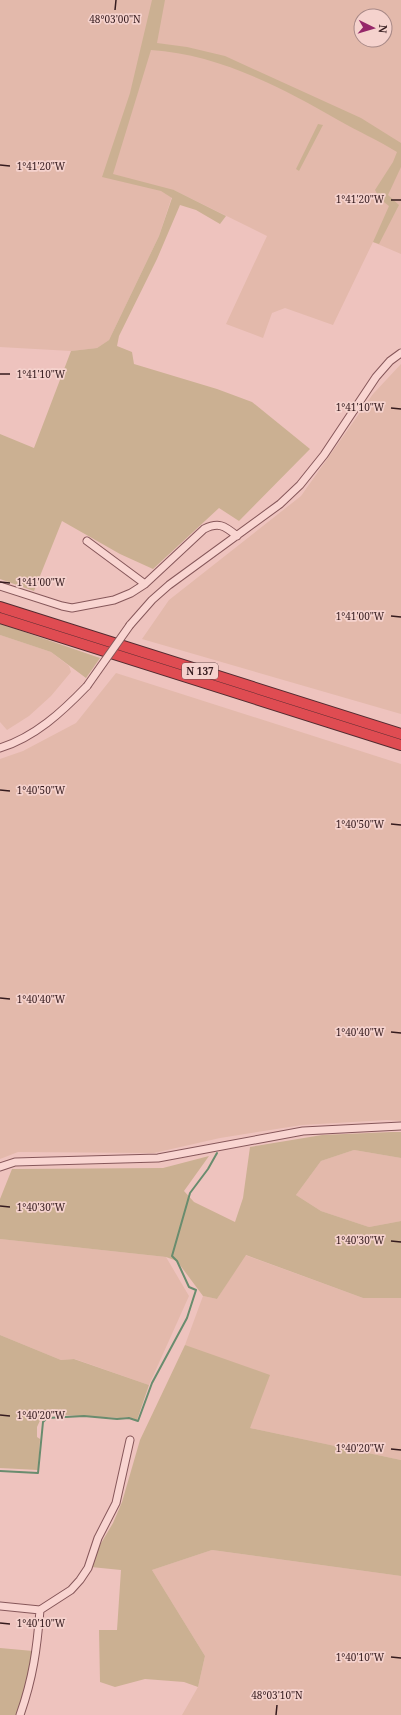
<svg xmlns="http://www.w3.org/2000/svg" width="401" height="1715" font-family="'Noto Serif',serif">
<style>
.farmland{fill:#e3b9ab;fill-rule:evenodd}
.green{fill:#cbb092}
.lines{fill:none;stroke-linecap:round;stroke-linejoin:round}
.stream{stroke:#698c6e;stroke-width:2}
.minor-casing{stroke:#86575a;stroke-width:9}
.highway-casing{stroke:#532b30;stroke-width:12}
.minor{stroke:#f9d5d1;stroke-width:7}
.highway{stroke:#df4c52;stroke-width:10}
.minor-bridge-casing{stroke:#86575a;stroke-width:9;stroke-linecap:butt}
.minor-bridge{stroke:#f9d5d1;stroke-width:7}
.ticks{fill:none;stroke:#351b1e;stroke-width:1.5}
.labels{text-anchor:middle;stroke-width:3.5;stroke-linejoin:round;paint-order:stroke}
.shield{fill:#f5d2cd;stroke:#6f5252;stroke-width:1}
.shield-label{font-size:10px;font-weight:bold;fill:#351b1e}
.ticks-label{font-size:10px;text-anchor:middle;fill:#351b1e;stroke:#f5d2cd;stroke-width:3.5;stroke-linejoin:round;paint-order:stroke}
</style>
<rect width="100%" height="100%" fill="#eec3be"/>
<path class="farmland" d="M0,0H401V254L373,242L333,325L285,308L272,313L263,338L226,324L267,236L174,190L159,236L109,340L97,348L71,351L0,347ZM361,16H385V40H361Z
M401,364V714L142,639L169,600L301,496L373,394Z
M0,635L51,652L69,666L71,672L51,696L29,716L7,730L0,722Z
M116,673L401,764V1121L387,1120L302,1125L220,1138L154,1153L18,1152L0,1159V759L23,751L76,723Z
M354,1150L401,1158V1221L369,1227L321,1211L296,1195L321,1161Z
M0,1239L166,1257L189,1296L149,1385L75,1359L61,1360L0,1335Z
M245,1255L363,1298H401V1460L250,1428L185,1345L203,1296L217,1299Z
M212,1550L401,1576V1715H182L198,1687L205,1656L152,1570Z"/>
<path class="green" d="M152,0H165L157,43L187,47L225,56L361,118L401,143V167L388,195L399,205L379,244L373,242L389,206L380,199L375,190L393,162L397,152C378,140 357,131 338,120C281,87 217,54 151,50L113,174L174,190L226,216L220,224L196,210L180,205L157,259L119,336L117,346L132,352L134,364L217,389L252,402L310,449L239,521L219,508L153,569L120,554L62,521L34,591L0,579V434L34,448L71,351L97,348L109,340L159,236L172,198L161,191L102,177L130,93Z
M318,124L323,125L299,171L296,169Z
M0,623L7,626L100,658L86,678L51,652L0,635Z
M392,1132H401V1158L354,1150L321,1161L296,1195L321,1211L369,1227L401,1221V1298H363L246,1255L217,1299L203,1296L177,1261L166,1257L0,1239V1199L12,1169L163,1168L209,1156L184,1191L194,1202L235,1222L243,1198L250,1147L322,1135Z
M0,1335L61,1360L74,1359L149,1385L137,1420L129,1417L120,1418L43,1414L37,1427V1437L40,1439L38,1470L0,1468Z
M185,1345L270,1375L250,1428L401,1460V1576L212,1550L152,1570L205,1656L198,1687L184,1682L145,1679L115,1687L100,1682L99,1630H117L121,1570L91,1567L100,1545L113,1523L122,1502L140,1440Z
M0,1648L33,1651L27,1690L16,1715H0Z"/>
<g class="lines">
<path class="stream" d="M0,1471L38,1473L43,1422L47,1418L84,1416L117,1419L129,1418L138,1421L152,1383L187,1318L196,1290L189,1287L177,1261L172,1256L190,1193L208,1169L217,1153"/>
<defs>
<path id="minor" d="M87,541L145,584
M0,586L62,606L72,608L114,600L131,593L145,584L204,529C218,522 224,525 237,536
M130,625L152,600L169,585L280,504L300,485L324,455L376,377L390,361L401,353
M0,748C35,737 62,712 87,686
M0,1167L15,1162L158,1158L303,1131L401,1126
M0,1606L40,1610L71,1590L80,1580L88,1568L98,1538L116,1503L130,1440
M20,1715C33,1678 37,1649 40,1610"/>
<path id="highway" d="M0,607L401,734
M0,618L401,745"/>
</defs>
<use href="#minor" class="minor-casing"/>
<use href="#highway" class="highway-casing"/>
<use href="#minor" class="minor"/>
<use href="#highway" class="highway"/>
<defs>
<path id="minor-bridge" d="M87,686L130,625"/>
</defs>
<use href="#minor-bridge" class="minor-bridge-casing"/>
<use href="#minor-bridge" class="minor-bridge"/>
</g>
<path class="ticks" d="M115,10L116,0M0,165L10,166M391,200H401M0,374H10M391,408L401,409M0,582L10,583M391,616L401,617M0,790L10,791M391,824L401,825M0,998L10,999M391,1032L401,1033M0,1206L10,1207M391,1241L401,1242M0,1415L10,1416M391,1449L401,1450M0,1623L10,1624M391,1657L401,1658M276,1715L277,1705"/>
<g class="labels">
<rect class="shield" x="182" y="663" width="36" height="16" rx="3"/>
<g class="shield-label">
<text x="200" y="675">N 137</text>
</g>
</g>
<g class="ticks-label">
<text x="115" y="23">48°03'00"N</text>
<text x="41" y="170">1°41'20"W</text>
<text x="360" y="203">1°41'20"W</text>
<text x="41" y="378">1°41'10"W</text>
<text x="360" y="411">1°41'10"W</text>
<text x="41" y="586">1°41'00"W</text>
<text x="360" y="620">1°41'00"W</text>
<text x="41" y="794">1°40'50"W</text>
<text x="360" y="828">1°40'50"W</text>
<text x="41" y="1003">1°40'40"W</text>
<text x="360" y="1036">1°40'40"W</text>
<text x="41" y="1211">1°40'30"W</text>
<text x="360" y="1244">1°40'30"W</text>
<text x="41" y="1419">1°40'20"W</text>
<text x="360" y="1452">1°40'20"W</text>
<text x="41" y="1627">1°40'10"W</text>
<text x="360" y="1661">1°40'10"W</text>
<text x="277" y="1699">48°03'10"N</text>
</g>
<g transform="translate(373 28) rotate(95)"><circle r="19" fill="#f5d2cd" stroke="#a88987"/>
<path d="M0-3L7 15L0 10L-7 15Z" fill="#952769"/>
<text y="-6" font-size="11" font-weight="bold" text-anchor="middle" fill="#351b1e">N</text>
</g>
</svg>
